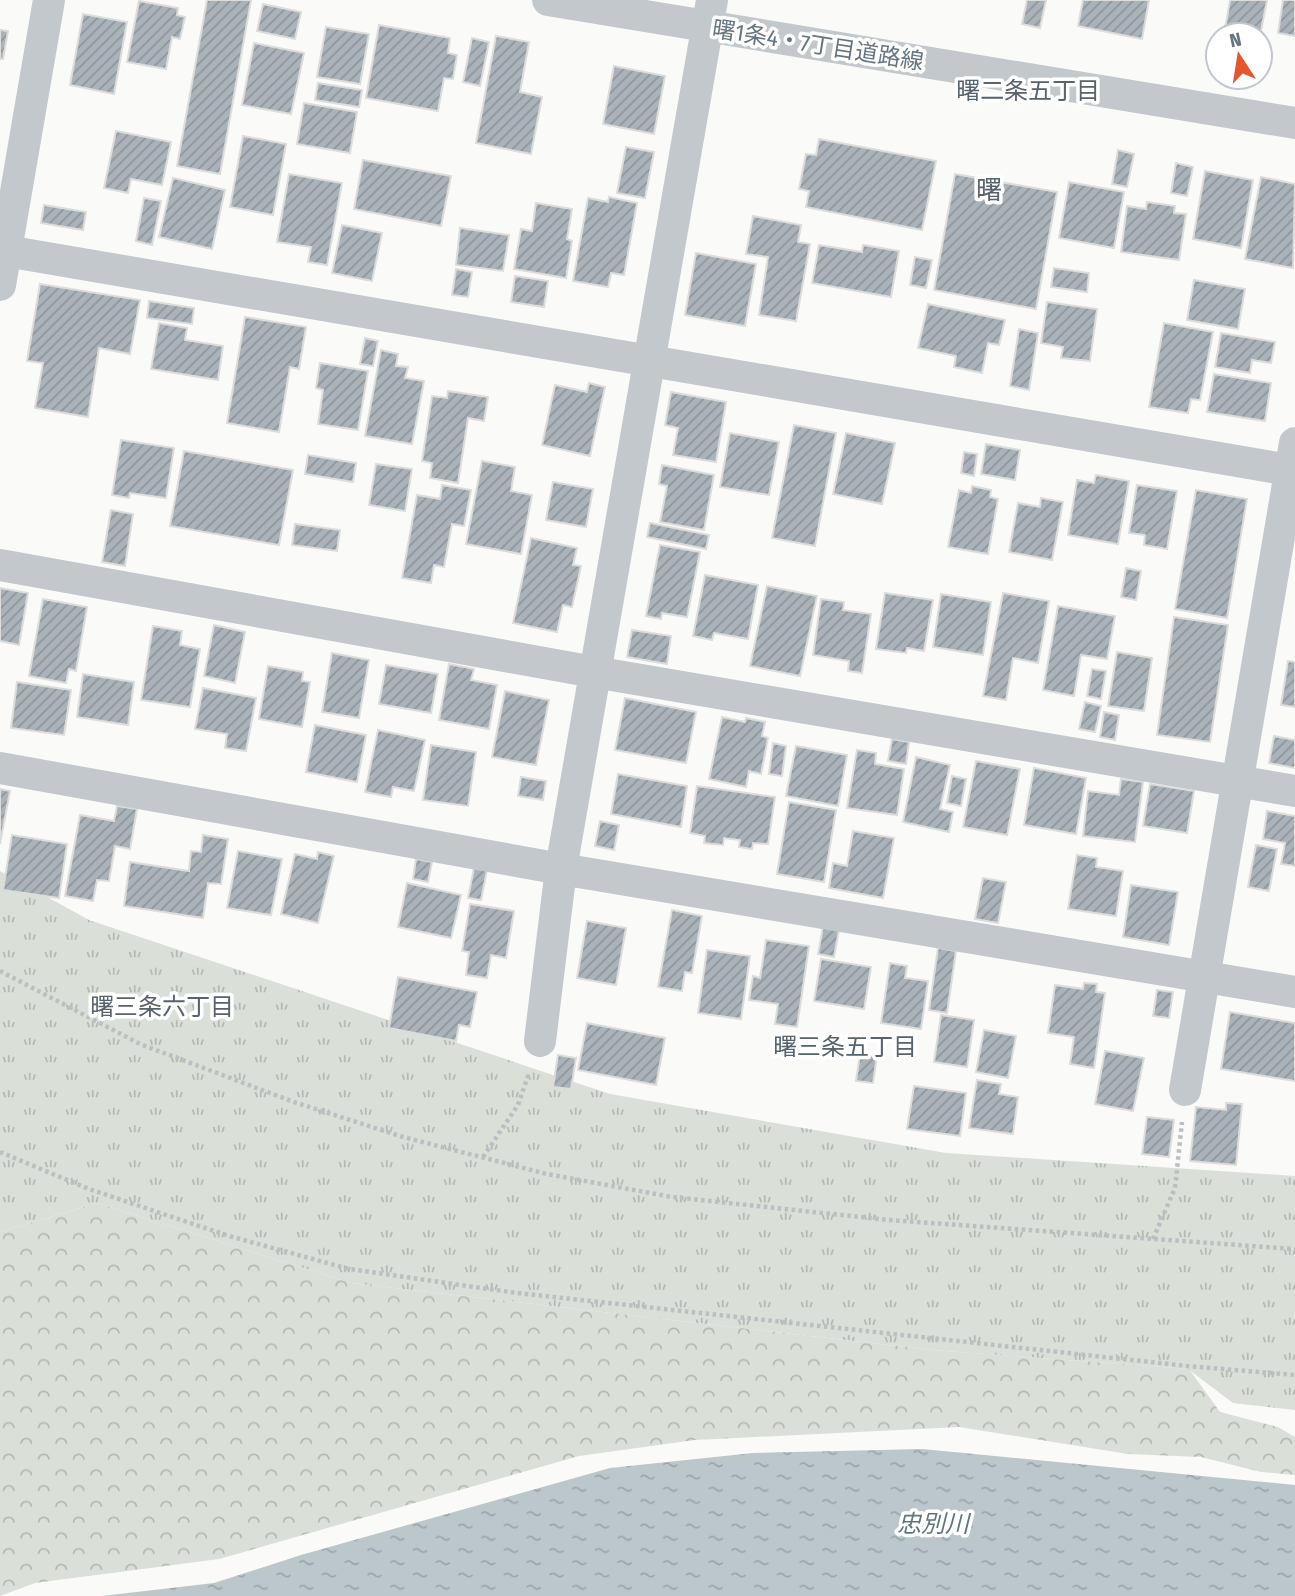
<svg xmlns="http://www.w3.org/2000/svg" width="1295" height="1596" font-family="'Fira Sans Condensed','Noto Sans JP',sans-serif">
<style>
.grass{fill:url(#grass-tufts)}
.forest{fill:url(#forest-crowns)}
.water{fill:url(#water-ripples)}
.building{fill:url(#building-hatch);stroke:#dcdcda;stroke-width:2}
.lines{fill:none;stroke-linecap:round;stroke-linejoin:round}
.path{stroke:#bbbfc2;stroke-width:4.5;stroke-dasharray:3.5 3.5;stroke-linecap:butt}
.street{stroke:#c3c8cc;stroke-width:32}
.labels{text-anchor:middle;stroke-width:7;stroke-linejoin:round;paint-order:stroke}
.street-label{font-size:23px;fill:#657683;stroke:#fff}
.neighbourhood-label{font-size:24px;fill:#57646e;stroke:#fff}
.water-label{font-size:24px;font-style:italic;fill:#60757c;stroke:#fff}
.quarter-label{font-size:26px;fill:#57646e;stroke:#fff}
</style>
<defs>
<pattern id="grass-tufts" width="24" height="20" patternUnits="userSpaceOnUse" patternTransform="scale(1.75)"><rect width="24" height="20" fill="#dadfd7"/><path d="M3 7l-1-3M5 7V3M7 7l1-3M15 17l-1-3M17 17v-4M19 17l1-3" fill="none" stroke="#b4b9b4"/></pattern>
<pattern id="forest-crowns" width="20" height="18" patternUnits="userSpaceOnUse" patternTransform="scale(1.75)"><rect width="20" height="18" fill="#dadfd7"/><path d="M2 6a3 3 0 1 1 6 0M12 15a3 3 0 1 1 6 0" fill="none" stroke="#b4b9b4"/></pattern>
<pattern id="water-ripples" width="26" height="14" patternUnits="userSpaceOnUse" patternTransform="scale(1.75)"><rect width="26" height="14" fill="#bbc7cb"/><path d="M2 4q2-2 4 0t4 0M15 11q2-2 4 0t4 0" fill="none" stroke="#9ca6aa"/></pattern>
<pattern id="building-hatch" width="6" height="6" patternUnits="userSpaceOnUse" patternTransform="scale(1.75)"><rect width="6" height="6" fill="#aab3b9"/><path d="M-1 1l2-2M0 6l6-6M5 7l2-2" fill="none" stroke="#8e969c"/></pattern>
</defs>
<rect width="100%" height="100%" fill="#fafaf8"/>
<path class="grass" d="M0,871L89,920L610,1094L946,1153L1295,1176V1410L1233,1403L1188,1369L932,1350L351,1283L97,1203L0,1232Z"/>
<path class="forest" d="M97,1203L351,1283L932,1350L1189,1369L1220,1412L1278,1427L1295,1437V1475L1261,1472L1201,1457L1128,1454L959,1427L695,1440L579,1456L219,1559L35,1583L0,1596V1232Z"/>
<path class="water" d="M922,1449L1295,1485V1596H102L214,1583L301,1555L610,1468L753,1453Z"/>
<path class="building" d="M207,0H251L220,174L177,166Z
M1027,0H1046L1040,28L1022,24Z
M1083,0H1149L1142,39L1078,26Z
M1230,0H1267L1260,36L1224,35Z
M1283,0H1295V36L1278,33Z
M139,1L178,8L177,15L185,17L180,39L172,37L166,69L127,62Z
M263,4L301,12L295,39L257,31Z
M83,14L127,22L114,94L70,85Z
M379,25L450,38L448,53L457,55L453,79L444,78L438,111L366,98Z
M326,27L369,34L360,84L317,77Z
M0,30L8,31L3,59H0Z
M496,36L529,42L520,92L542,97L531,154L476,143Z
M472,38L489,42L480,86L463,82Z
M254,43L304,53L291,114L242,105Z
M614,66L665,76L654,134L603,124Z
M318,83L362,90L359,107L315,100Z
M304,103L357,112L350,153L297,144Z
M116,131L171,142L162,185L131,179L128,193L104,188Z
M243,136L286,144L273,215L230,207Z
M819,139L936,161L922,230L806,207L809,191L799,189L806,154L816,155Z
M626,147L654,152L645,198L617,193Z
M1118,150L1134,154L1127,187L1112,184Z
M363,160L451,176L441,226L354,209Z
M1176,163L1193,167L1187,196L1171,193Z
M1205,171L1253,180L1241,248L1193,239Z
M289,174L342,183L327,265L308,262L311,247L277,242Z
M955,174L1057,192L1036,309L934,290Z
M1261,177L1295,184L1293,268L1245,259Z
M173,178L225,190L212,249L159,237Z
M1069,182L1124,192L1114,248L1059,238Z
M609,197L637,203L624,275L611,273L608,287L573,281L588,198L608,202Z
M144,198L161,201L152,245L136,241Z
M1147,202L1175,206L1174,213L1186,214L1179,260L1121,252L1127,206L1146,209Z
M536,203L572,209L567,239L572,241L566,278L514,269L521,229L532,231Z
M44,205L86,212L83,230L41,223Z
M753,216L801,225L798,242L810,244L796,321L759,315L768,257L746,254Z
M342,225L382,233L372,281L332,273Z
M460,228L509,235L503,271L456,265Z
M819,245L862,252L863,245L899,251L891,297L812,283Z
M696,253L756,264L745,326L685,315Z
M915,257L932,260L926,288L910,285Z
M1054,268L1089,273L1087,292L1051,287Z
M456,269L472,272L468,297L452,295Z
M515,276L548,281L544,307L511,302Z
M1194,280L1245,289L1238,329L1187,320Z
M40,284L140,300L130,354L99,348L88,417L35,408L43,363L27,361Z
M149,301L194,308L192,324L147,318Z
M1047,302L1097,309L1090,361L1061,358L1063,347L1041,343Z
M928,304L1005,320L999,345L988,343L982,373L954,367L956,356L918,348Z
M245,317L306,327L299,369L290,367L279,432L227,423Z
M159,323L187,328L185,340L223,346L218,380L151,369Z
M1164,323L1213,332L1200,400L1191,399L1188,413L1149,407Z
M1019,329L1038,333L1029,390L1010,386Z
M1221,333L1275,342L1271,363L1252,360L1250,373L1215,367Z
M365,338L378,341L373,366L360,364Z
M381,350L398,354L396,366L408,367L405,378L424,381L412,444L365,436Z
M320,363L368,371L358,430L318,424L323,390L316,388Z
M1214,374L1271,383L1265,421L1207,412Z
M589,383L605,387L590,456L542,445L555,385L587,392Z
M448,391L488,397L484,421L468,418L458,483L430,478L432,463L422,461L432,396L447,398Z
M671,392L726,402L716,462L673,455L678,428L665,425Z
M794,425L836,433L815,546L772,538Z
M730,433L779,442L769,495L720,487Z
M846,433L895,443L882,504L833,494Z
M121,440L174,448L166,498L130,493L129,498L112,495Z
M986,444L1020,450L1015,480L981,474Z
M184,451L293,470L279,545L170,526Z
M964,452L977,454L974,476L961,473Z
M308,455L356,463L353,482L305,474Z
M482,461L515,467L511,491L532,495L521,554L466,544Z
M376,464L412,469L405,511L369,505Z
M662,465L714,475L704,530L660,522L667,486L659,484Z
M1096,475L1129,481L1118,544L1068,535L1077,480L1094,483Z
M553,482L593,489L586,527L546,520Z
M442,485L471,490L464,526L452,524L444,567L434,565L431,583L402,578L417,495L440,499Z
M1137,485L1177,491L1167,549L1144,545L1145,535L1129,533Z
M972,486L991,490L990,497L998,499L988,554L948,547L959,490L971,493Z
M1196,490L1247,499L1227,618L1175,609Z
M1041,498L1063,502L1052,560L1009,552L1018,503L1040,507Z
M111,510L133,514L125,566L102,562Z
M650,523L709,535L706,549L647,537Z
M295,524L340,530L337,551L292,545Z
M531,538L577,548L573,565L581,566L572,607L563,605L557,632L513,623Z
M660,545L700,552L687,617L662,613L661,619L646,616Z
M1126,568L1141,571L1136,600L1121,597Z
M705,575L758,585L748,639L714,633L712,640L693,636Z
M767,586L817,596L800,676L750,666Z
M0,588L28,593L19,645L0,641Z
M885,593L933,600L924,651L907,648L906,653L876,649Z
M1003,593L1049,601L1038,663L1013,658L1006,700L983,696Z
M941,594L991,602L983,655L933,647Z
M43,599L87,607L76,671L69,669L66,683L29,676Z
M821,599L844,602L843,610L871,614L862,673L848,671L849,661L813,655Z
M1058,606L1115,616L1107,659L1081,655L1074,696L1043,690Z
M1174,617L1228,625L1210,742L1157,735Z
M214,625L245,632L235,683L204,676Z
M153,626L182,631L180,645L200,649L190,707L141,700Z
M632,630L671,636L667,664L627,657Z
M1117,652L1152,658L1144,711L1108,706Z
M332,653L369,660L359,718L322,712Z
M1288,661L1295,662V707L1281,705Z
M449,664L474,669L471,680L497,685L489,729L439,720Z
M386,665L438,674L431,713L379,704Z
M268,666L303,672L302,681L310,682L302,727L259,719Z
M1092,669L1106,671L1101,699L1087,696Z
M83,674L134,682L128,725L77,717Z
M17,682L71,690L64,735L11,728Z
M203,688L256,698L246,751L225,748L227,734L195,729Z
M505,691L549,700L536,765L492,757Z
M625,698L696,712L686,763L615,750Z
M1085,702L1101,706L1095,732L1079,729Z
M1104,712L1119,715L1115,740L1100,737Z
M722,717L745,722L746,718L765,722L762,736L768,738L761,774L749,771L746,787L709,779Z
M315,725L366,735L357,782L306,772Z
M378,730L425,740L414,791L393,787L391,797L365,792Z
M1274,736L1295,740V768L1269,763Z
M892,739L909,742L906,764L888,761Z
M773,743L786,746L782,776L769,774Z
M431,745L476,752L468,806L423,800Z
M796,746L847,755L838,806L786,796Z
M857,750L876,753L875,764L904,769L897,815L847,808Z
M916,757L950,765L940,809L953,812L949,832L903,822Z
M976,761L1020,769L1007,835L963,827Z
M1034,768L1086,778L1076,834L1024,825Z
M618,774L687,786L681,827L611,814Z
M952,776L966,779L961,806L947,803Z
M521,777L546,781L543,800L518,796Z
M1121,779L1143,782L1135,842L1083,836L1088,791L1119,795Z
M1150,784L1194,791L1187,833L1143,826Z
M697,786L775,797L768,844L753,843L752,849L739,847L740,840L724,838L723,845L704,843L705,836L690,833Z
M0,789L10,791L0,844Z
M789,802L836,810L824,882L777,874Z
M117,806L137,809L130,849L115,846L109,881L97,880L93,901L65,896L80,815L114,821Z
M1267,811L1295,816V866L1281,864L1285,843L1263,839Z
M600,821L619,825L614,850L595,846Z
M853,831L894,838L883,898L829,888L833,863L847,866Z
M12,835L67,844L59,898L3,890Z
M203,835L228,839L221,884L208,883L203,918L124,906L130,862L189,871L191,851L201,852Z
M1256,845L1277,849L1269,891L1248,887Z
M238,851L282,859L271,915L227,908Z
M318,852L334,856L318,923L281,914L295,854L317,859Z
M1077,855L1097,858L1096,867L1123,871L1116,916L1068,909Z
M416,859L432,862L428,882L413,879Z
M474,868L487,870L481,900L468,898Z
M983,878L1006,882L998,923L975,919Z
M407,883L461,895L451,938L398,927Z
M1131,885L1178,892L1169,945L1123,937Z
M470,904L514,911L506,958L491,955L487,978L466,975L469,952L462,951Z
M672,910L702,916L692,973L685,972L682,991L658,987Z
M587,921L626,928L616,985L577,978Z
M823,927L839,930L834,957L818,954Z
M766,940L809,946L797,1027L775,1024L778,1004L749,1000L753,976L760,978Z
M938,948L956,951L947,1013L929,1010Z
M707,950L750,956L741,1019L698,1013Z
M821,959L871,967L864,1009L814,1001Z
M890,963L907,966L905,978L928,981L921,1029L881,1023Z
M398,977L477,992L470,1027L459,1025L456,1041L389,1028Z
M1084,983L1097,984L1096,992L1105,993L1094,1068L1070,1064L1074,1037L1048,1033L1055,985L1083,989Z
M1157,990L1173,992L1169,1018L1153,1016Z
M1230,1012L1295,1023V1081L1221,1069Z
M941,1015L974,1020L967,1067L934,1062Z
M587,1023L665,1038L656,1085L578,1070Z
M984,1030L1016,1036L1008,1078L976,1072Z
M1105,1051L1144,1058L1133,1111L1095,1104Z
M860,1054L877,1056L873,1083L856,1081Z
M558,1055L576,1058L571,1089L553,1087Z
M977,1080L1001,1084L999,1094L1018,1097L1013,1134L969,1128Z
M914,1086L966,1093L960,1136L907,1129Z
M1226,1103L1242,1104L1236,1165L1190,1161L1196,1107L1226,1110Z
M1147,1117L1174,1120L1169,1157L1142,1154Z"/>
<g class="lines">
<path class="path" d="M0,971L140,1044L294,1102L403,1137L547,1174L672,1197L889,1220L1295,1249
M0,1152L89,1189L229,1236L349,1269L517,1293L1187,1366L1295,1375
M483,1157L518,1105L529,1073
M1153,1239L1175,1188L1182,1122"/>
<path class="street" d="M548,0L1295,123
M6,251L1295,471
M0,285L49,0
M0,565L594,672L1295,791
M0,768L561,869L1295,992
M540,1041L561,869L712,0
M1185,1090L1295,443"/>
</g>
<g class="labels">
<g class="street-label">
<text transform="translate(818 45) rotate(9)" y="8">曙1条4・7丁目道路線</text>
</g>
<g class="neighbourhood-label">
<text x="1028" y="99">曙二条五丁目</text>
<text x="162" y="1015">曙三条六丁目</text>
<text x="845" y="1055">曙三条五丁目</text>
</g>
<g class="water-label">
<text x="933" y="1532">忠別川</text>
</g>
<g class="quarter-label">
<text x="989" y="199">曙</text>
</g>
</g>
<g transform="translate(1239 56) rotate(348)"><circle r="33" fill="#ffffff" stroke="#c1c8cd" stroke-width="2"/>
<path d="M0-5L12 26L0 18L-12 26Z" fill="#e4572e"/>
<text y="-10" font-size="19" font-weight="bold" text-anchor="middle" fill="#657683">N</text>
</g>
</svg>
